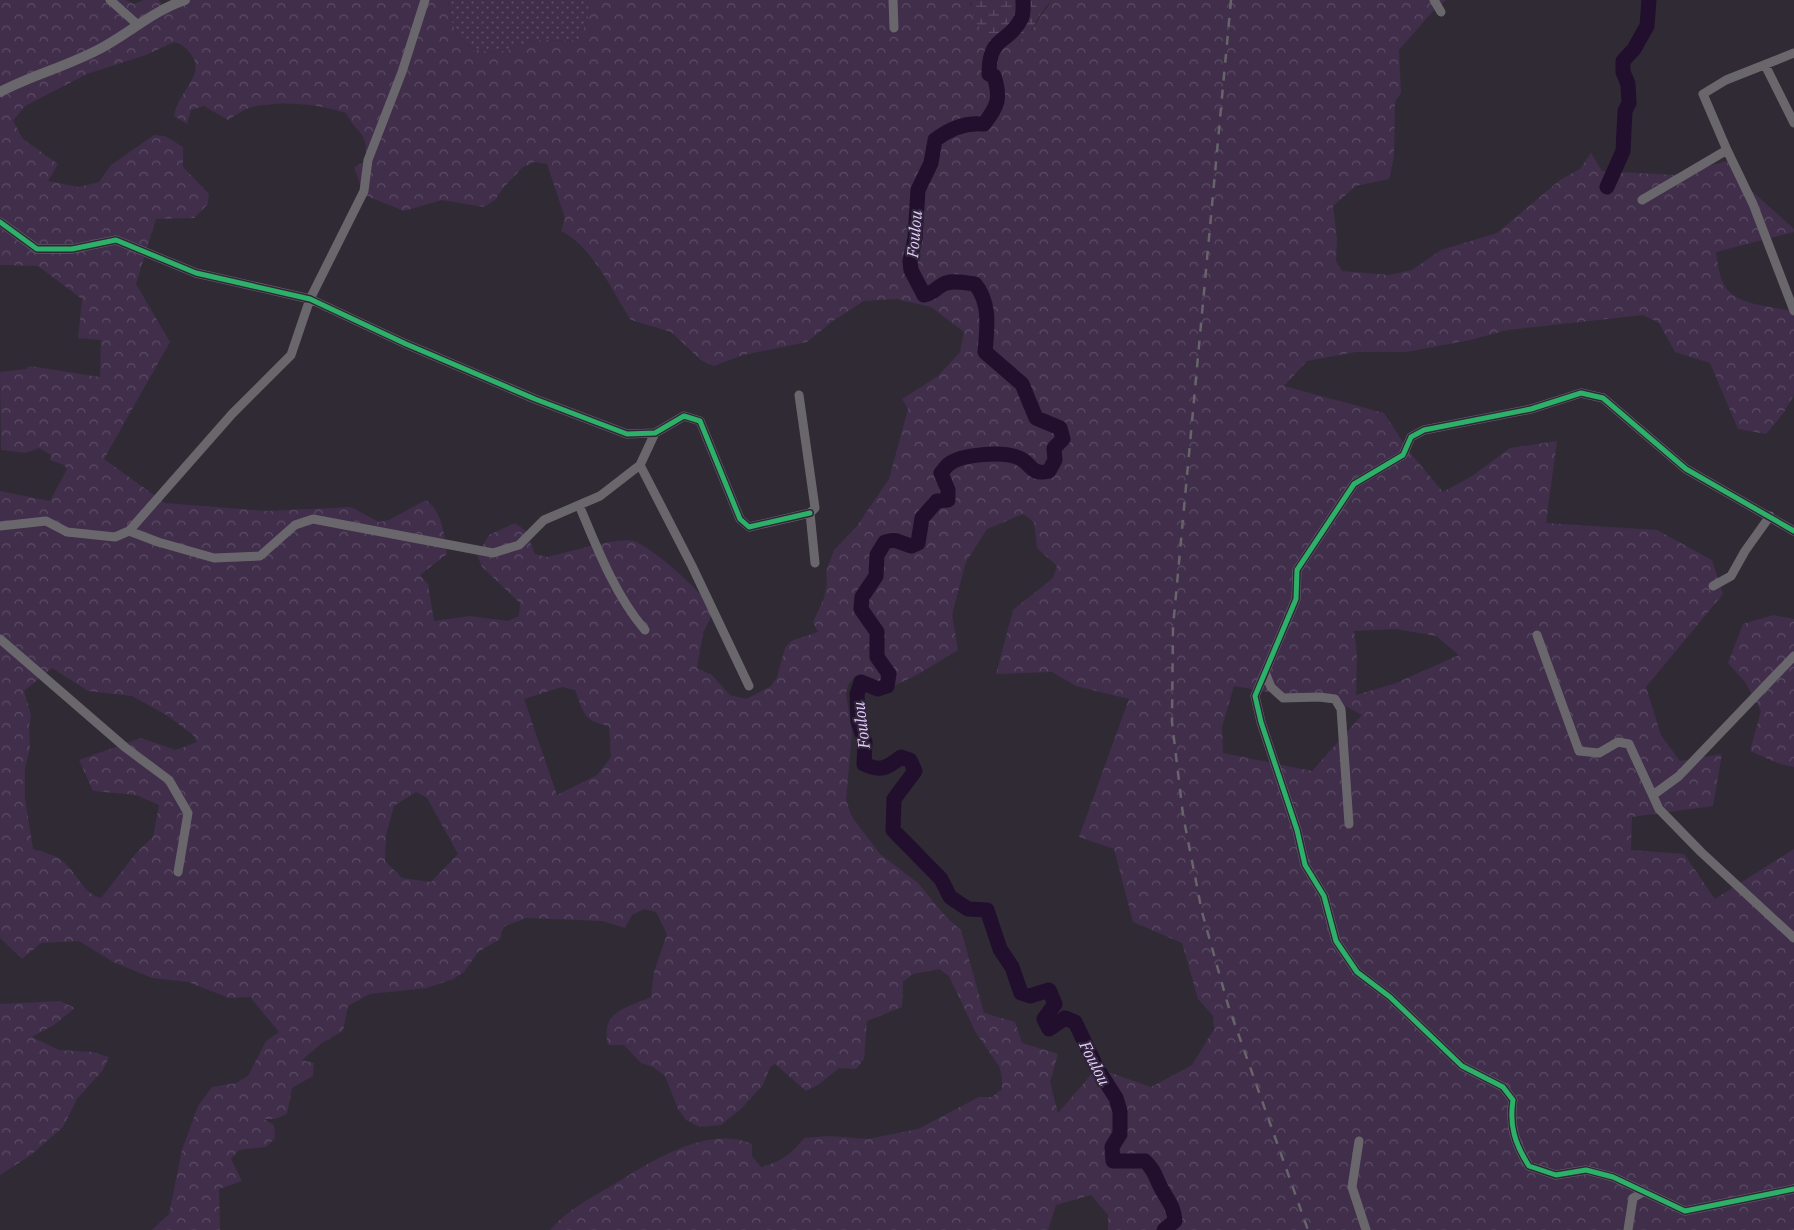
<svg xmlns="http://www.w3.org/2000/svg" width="1794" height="1230" font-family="'IBM Plex Serif',serif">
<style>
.grass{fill:url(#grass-dots)}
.forest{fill:url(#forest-crowns);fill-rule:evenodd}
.wetland{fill:url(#wetland-marsh)}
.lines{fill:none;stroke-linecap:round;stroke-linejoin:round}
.river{stroke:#210f2d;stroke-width:15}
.minor{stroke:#6a676c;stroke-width:9}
.tertiary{stroke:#6a676c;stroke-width:10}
.rail{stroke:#67646a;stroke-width:2.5;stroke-dasharray:9 9;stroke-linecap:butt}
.cycleway-casing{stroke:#302639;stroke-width:8}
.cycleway{stroke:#2db169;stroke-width:5}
.labels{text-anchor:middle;stroke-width:4.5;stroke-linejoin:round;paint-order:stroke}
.water-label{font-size:16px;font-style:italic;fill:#e8ccff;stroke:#302639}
</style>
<defs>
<pattern id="grass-dots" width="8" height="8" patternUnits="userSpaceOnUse" patternTransform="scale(1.25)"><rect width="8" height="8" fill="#402e4b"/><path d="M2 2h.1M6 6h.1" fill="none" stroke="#5c4c65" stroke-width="1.8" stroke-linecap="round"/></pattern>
<pattern id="forest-crowns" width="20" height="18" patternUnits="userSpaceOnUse" patternTransform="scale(1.25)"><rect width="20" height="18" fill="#402e4b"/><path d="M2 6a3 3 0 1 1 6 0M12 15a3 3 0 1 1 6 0" fill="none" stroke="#5c4c65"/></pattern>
<pattern id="wetland-marsh" width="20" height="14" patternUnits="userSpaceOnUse" patternTransform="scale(1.25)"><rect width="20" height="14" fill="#402e4b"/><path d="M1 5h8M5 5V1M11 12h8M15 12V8" fill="none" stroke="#5c4c65"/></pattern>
</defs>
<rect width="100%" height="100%" fill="#302a35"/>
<path class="grass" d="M448,0H587L590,13L579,39C563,43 548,38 533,41C524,43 516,48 507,50C465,57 452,38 448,0Z"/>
<path class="forest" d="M0,0H125L134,4L144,0H159L165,9L185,0H448C452,38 465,57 507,50C516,48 524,43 533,41C547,38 563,43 579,39L590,13L587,0H971L970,5L1031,31L1052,0H1446L1433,11L1399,50L1401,93L1395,102L1394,157L1389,179L1356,186L1333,206L1337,239L1336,261L1342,271L1389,275L1412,270L1441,250L1497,233L1560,180L1580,169L1591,153L1602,171L1674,175L1727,161L1743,183L1794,229V232L1716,252C1718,266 1720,286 1733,295C1746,305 1777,308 1794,311V395L1782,415L1766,434L1738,429L1710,363L1675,352L1659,323L1643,315L1508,330L1470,340L1407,352H1356L1307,361L1284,386L1384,413L1408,450L1443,492L1472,476L1510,448L1557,441L1546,523L1657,530L1712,560L1723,594L1646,687L1661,735L1680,761L1722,754L1713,806L1632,817L1631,850L1684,854L1715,899L1794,849V1230H1108V1215L1091,1195L1056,1205L1048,1230H550C567,1210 589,1199 611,1186C649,1163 707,1124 752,1144V1156L761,1167C779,1163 793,1153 804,1138L830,1136L868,1139L918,1129L979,1097H992L1002,1089V1077L999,1066L976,1033L949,976L939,969L913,974L903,982L902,1007L867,1021L864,1059L856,1069L839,1068L818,1085L806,1091L775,1064L770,1067L763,1085L742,1108L721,1125L700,1127L686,1120L678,1109L665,1076L653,1067L641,1063L624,1045H608C600,1011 626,1008 651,997L654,972L667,934L656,912L644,909L632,915L625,928L602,921L526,918L503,927L500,939L478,952L464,972L453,979L427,988L370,994L348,1006L343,1031L322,1043L302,1060L314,1063L313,1076L292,1088L287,1114L275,1119H264L274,1125L275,1138L266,1147L239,1150L231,1159L242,1181L219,1189L220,1230H152L169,1214L182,1150L198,1106L212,1087L236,1083L248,1076L266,1041L279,1032L250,997L229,998L188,982L152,978L113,962L79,941L41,943L22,959L0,938V491L50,501L67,469L64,465L50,460L51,455L39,448L26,453L1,450L0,372L26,369L30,366L100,377L101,340L78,338L82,299L38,266L0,265ZM174,42C182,44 185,47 190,53C208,74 177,92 174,116L187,124L191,110L204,106L228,120C235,116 244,109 252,107C282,100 318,104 346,113C358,137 368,129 366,161L354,167L364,195L404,211L442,200L484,207L495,200L503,188L522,168L534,162L547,164L565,218L561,231C594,248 611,290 631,320L671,332L702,361L714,366L743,355L807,342L833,321L864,301L896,299L931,307L964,332L960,352L938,376L902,399L908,409L889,479L857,526L834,550L826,572L827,584L824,598L813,622L818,632L791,641L785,648L777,677L771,686L746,699L730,695L712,675L697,668L703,633L714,611C704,594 652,546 633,541C617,537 566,553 547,557L535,554L526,531L515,523L489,535L477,555L482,567L520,603L519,616L508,621L470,616L434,621L428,584L420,575L447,554C444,534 443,513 426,500L389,520L379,522L351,507L267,511L165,503L104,459L170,342L136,284L156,219L194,218L208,204L209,194L183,167V147L165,136L154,135L111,165L99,182L79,187L48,181L58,164L23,139L13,121L25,106L87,74L146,55ZM1023,514L1034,522L1037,548L1057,566L1053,578L1013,610L996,674L1052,672L1076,686L1129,699L1079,837L1114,849L1133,922L1182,943L1198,999L1213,1016L1214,1029L1192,1065L1151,1087L1097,1068L1058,1113L1050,1082L1058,1054L1022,1043L1015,1022L984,1013L961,930L947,918L918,883L880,854L852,817L846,800L852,733L846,694L848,685L855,676C860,681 870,688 878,688C898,690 941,660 958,650L952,614L966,562L987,529ZM1396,629L1436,636L1459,655L1396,683L1356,695L1357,654L1354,631ZM52,668L88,691L132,696L168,716L193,735L197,742L176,750L141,738L79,760L93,791L136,795L159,805L153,837L137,852L101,898C84,894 77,874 65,863C57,855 43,852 33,849L25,799V768L30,749L29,728L31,715L24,691ZM1234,686L1273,693L1330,698L1362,715L1312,771L1223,753L1222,727ZM562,687L575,690C584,713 583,721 609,726L611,757L597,775L557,795L524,699ZM416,792L427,798L458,854L431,882L402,878L385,861L386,835L394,806Z
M1773,615L1794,619V767L1780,764L1750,751L1761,711L1745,682L1728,663L1743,624Z
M60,1001L75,1008L54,1025L32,1037L59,1050L93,1052L109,1057L103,1070L77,1099L63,1127L31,1155L0,1175V1004Z"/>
<path class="wetland" d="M971,0H1052C1027,25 1038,42 996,47L974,20Z"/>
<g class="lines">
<path class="river" d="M1023,0C1023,6 1024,14 1021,19C1008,45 989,34 989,74L994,76C1001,98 998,106 984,124C966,122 949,129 935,140L931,163L918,190L915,238L910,261L911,270L924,295C936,292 933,290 942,285C950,279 965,283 975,284C991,303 987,329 985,352L1022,384L1036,418L1060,428L1063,439L1054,448L1055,460L1049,471C1030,476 1032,463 1019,458C1003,451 962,454 949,464C946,466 943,471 941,473L948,490V500L937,501L922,518L918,543L911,546L894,540L885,542L877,555L876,576L862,597L861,609L877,632V657L889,674L887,686L878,689L861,682L857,694L858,721L865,742L864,764C881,772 887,768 901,757L910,760L915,771L894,799L893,830L941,879L950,897L968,909L987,910L1000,949L1012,967L1021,993L1030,996L1049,990L1055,1004L1044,1019L1049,1029L1065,1018L1075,1022L1097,1068L1116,1098L1120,1111V1134L1112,1147L1113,1161H1145C1155,1171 1155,1176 1161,1188C1168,1201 1174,1206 1175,1221L1164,1230
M1607,187L1623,151L1625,111L1629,103L1628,84L1623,72V61L1634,49L1647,26L1649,0"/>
<path class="minor" d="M110,0L137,24
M893,0L894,28
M1434,0L1441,12
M1794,53L1726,80L1703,94L1727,150L1753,204L1794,311
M1765,65L1794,123
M1642,200L1727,150
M0,222L37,249H72L116,240L196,273L310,299L406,344L535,399L627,434L655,433L684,416L700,421L740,519L749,527L810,513
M799,395L815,508L810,513L815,563
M640,465L692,566L749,686
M579,505C597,548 615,595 645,630
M0,526L46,521L67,532L115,537L129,531L232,414L291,355L310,299L364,191L368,160L402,72L425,0
M129,531L158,542L214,558L260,556L295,525L313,519L493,553L519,545L544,520L600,496L640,465L655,433
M1794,531L1686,469L1603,398L1581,393L1531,409L1424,430L1411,437L1403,455L1354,484L1297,570L1296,599L1255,696L1261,722L1297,830L1305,865L1324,896L1336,941L1357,972L1390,997L1462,1066L1503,1087L1513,1100C1509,1126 1515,1144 1529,1166L1556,1175L1586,1170L1613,1177L1685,1211L1794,1189
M1713,586L1731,576L1745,551L1770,516
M1537,635L1579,751L1599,753L1618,742L1629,744L1659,809L1701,852L1794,938
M0,639L126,748L169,780L188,813L178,872
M1265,672L1271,687L1283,698L1319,697L1335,699L1341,709L1349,824
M1653,795L1679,776L1794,656
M1359,1141L1352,1187L1366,1230
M1628,1230L1633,1198L1643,1192"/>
<path class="tertiary" d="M0,92C34,74 72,65 105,46C132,31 155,10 185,0"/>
<path class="rail" d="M1231,0L1173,627L1172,722L1183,815L1202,912L1228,1005L1308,1230"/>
<defs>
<path id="cycleway" d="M0,222L37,249H72L116,240L196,273L310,299L406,344L535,399L627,434L655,433L684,416L700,421L740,519L749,527L810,513
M1794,531L1686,469L1603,398L1581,393L1531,409L1424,430L1411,437L1403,455L1354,484L1297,570L1296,599L1255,696L1261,722L1297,830L1305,865L1324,896L1336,941L1357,972L1390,997L1462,1066L1503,1087L1513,1100C1509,1126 1515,1144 1529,1166L1556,1175L1586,1170L1613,1177L1685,1211L1794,1189"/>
</defs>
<use href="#cycleway" class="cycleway-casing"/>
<use href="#cycleway" class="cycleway"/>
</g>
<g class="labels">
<g class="water-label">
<text transform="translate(914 234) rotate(-85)" y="6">Foulou</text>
<text transform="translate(861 725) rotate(-97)" y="6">Foulou</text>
<text transform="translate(1095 1063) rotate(63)" y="6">Foulou</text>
</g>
</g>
</svg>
